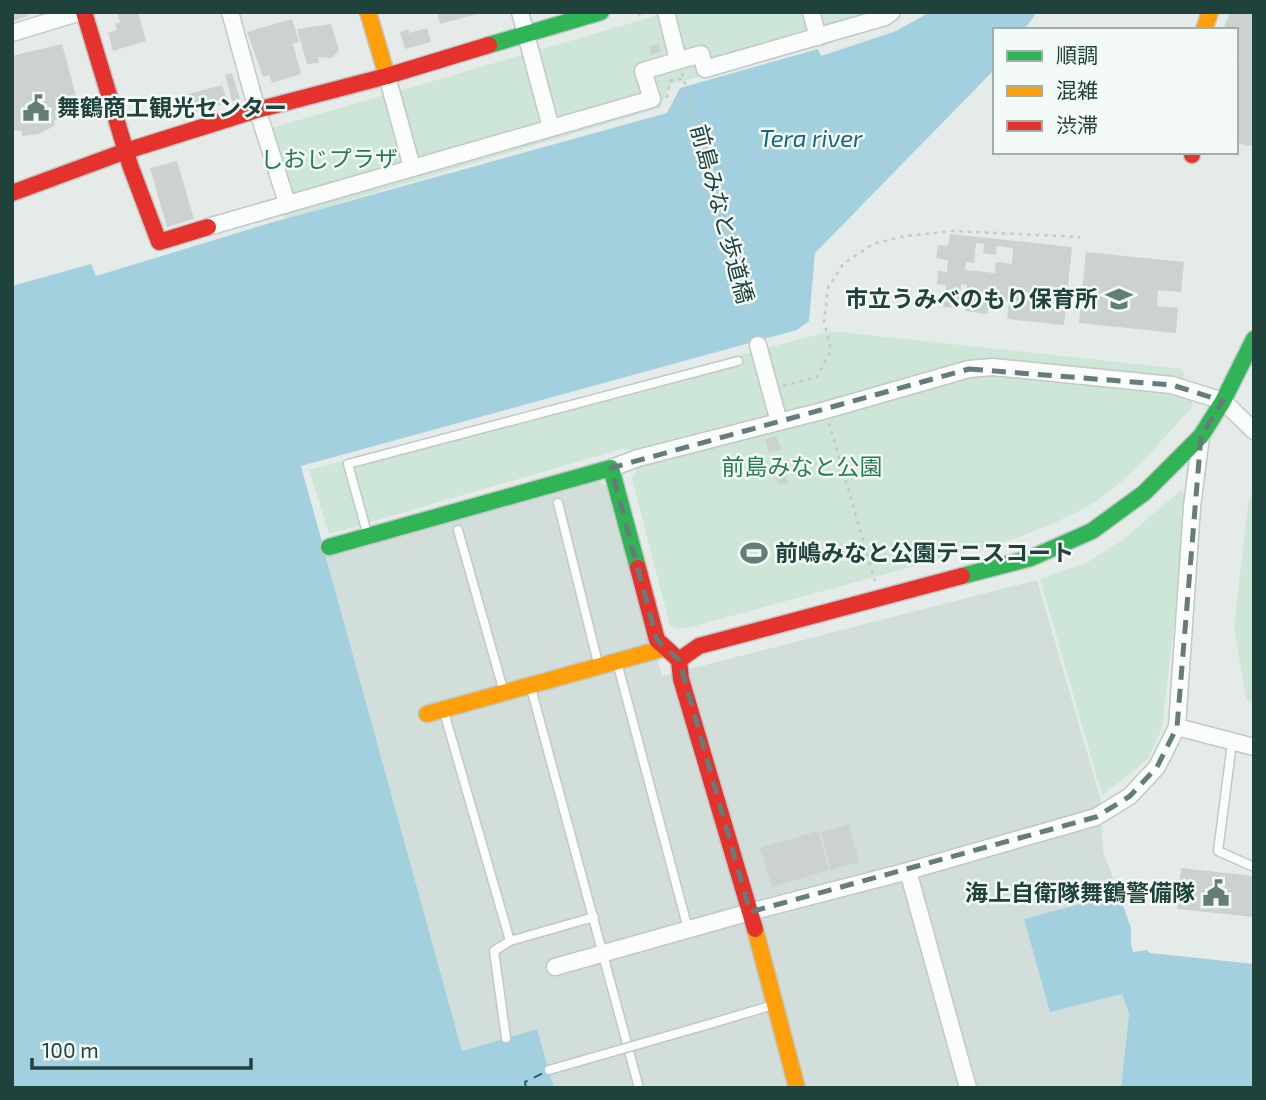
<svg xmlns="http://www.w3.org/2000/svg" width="1266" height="1100" font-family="'Exo 2','Noto Sans JP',sans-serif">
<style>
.built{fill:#d2ded9}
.green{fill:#cde6d7}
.water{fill:#a2d0de}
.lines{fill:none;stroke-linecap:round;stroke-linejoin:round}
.ferry{stroke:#136785;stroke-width:2;stroke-dasharray:9 7;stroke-linecap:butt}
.building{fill:#ccd2d0;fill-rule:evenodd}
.lane-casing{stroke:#c2c8c6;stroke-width:11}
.street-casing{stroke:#c2c8c6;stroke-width:19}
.fast-casing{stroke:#c0c9c6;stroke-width:19}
.slow-casing{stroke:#c0c9c6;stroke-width:19}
.jam-casing{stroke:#c0c9c6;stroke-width:19}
.path{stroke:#c1cbc9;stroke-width:2.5;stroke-dasharray:3.5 5;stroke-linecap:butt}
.lane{stroke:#fbfcfc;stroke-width:8}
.street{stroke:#fbfcfc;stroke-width:16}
.fast{stroke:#30b455;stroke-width:16}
.slow{stroke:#ff9f0a;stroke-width:16}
.jam{stroke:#e5322d;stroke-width:16}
.lane-bridge-casing{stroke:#c2c8c6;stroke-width:11;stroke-linecap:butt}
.lane-bridge{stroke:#fbfcfc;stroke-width:8}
.marked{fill:none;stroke:#657d79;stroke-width:5;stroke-dasharray:14 9;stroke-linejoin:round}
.labels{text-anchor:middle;stroke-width:5;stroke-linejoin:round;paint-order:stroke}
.poi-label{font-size:23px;font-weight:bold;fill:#20423c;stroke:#f4faf7;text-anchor:start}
.park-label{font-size:23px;fill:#257d4f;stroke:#f4faf7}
.street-label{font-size:23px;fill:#20423c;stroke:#f4faf7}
.water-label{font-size:24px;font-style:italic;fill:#136785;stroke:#f4faf7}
</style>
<rect width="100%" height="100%" fill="#e5ebe9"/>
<path class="built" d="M596,479L611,489L662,676L1037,580L1100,797L1103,851L1119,894L1024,920L1122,994L1129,1014L1121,1088H554L537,1029L462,1051L326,556Z"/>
<path class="green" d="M669,12H867L827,25L832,43L671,84L660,108L285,219L258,132Z
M831,331L1182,369L1193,406C1162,439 1134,476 1096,501C1071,517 1044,527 1017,538L683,629L670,626L632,478L639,465L635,450L621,449L329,534L309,470Z
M1254,485V704L1246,699L1234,627L1248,505Z
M1180,491L1189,495L1162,728L1148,759L1102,795L1040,579L1088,562L1124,539Z"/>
<path class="water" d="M930,12H1037L1024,30H995V69L815,253L809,321L797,330L301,466L462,1051L537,1029L554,1088H12V286L91,264L96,276L270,223L667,113L680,88L818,49L821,56L896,31Z
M1119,894L1131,928V944L1133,952L1147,950L1150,953L1254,964V1088H1121L1129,1014L1122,994L1050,1012L1024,919Z"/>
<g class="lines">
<path class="ferry" d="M526,1088L525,1082L545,1072"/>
</g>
<path class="building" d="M12,12H27L28,16L12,21Z
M122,12H138L146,41L113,51L108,33L117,30L115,24L120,22L117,13Z
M437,12H479L480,13L440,24Z
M1230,12H1254V145L1247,146L1236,142V69L1240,58L1236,56V30H1223Z
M292,19L299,42L293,44L301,74L272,83L269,75L263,77L247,32Z
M331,24L339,50L337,53L331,58L318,57L319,63L307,64L297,29Z
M427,28L431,42L405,49L400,32L408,29L409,33Z
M62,44L79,107H67L54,122V126L39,134L22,136V131L12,130V56Z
M659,44L661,52L651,55L649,46Z
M232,73L240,99L232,101L225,75Z
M222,85L228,103L179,116L174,98Z
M177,161L194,219L167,227L150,168Z
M950,234L1072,247L1064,325L1007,319L1009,301L989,299L987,314L965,311L967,285L961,284L959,308L943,307L946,285L937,284L938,271L947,272L948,260L936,258L938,245L948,246ZM976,243L984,244L983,253L996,255L997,246L1013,248L1012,264L996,262L995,273L965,270L966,262L974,263Z
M1086,252L1184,262L1181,292L1158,290L1157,306L1178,308L1176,333L1079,323Z
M777,436L781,449L769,453L765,439Z
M783,466L788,483L778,485L773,468Z
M849,824L859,862L831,870L821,832Z
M818,831L829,870L772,887L760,848Z
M1181,868L1254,876V917L1177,909Z"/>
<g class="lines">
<defs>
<path id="lane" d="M558,503L598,663
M458,530L503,689
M367,533L348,464L738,361
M617,662L688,929
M531,688L639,1088
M444,712L510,941
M1232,743L1218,851L1254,867
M713,1023L773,1005
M506,1038L494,951L510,941L594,917"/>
<path id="street" d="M230,12L254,99L287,203
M520,12L551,128
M666,12L678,60
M811,12L818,37
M12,33L81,12
M387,76L412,167
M208,227L652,99L643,71L701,54L705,69L885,17L892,12
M758,345L779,422
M611,468L638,458L826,410L969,369L993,367L1172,385L1223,401L1254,431
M1177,727L1254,747
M908,871L968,1088
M555,967L750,912L908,871L1096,817L1130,796L1157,767L1177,727L1192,507L1201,436"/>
<path id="fast" d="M489,45L601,12
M329,547L611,468L638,568
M962,576L1031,558L1092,531L1144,493L1201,436L1223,401L1254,339"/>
<path id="slow" d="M368,12L387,76
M1204,30L1210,12
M427,714L665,648
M755,929L797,1088"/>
<path id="jam" d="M84,12L130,165L159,242L208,227
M1192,152V155
M12,193L126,151L257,110L387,76L489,45
M638,568L657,640L679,660L681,679L755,929
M679,660L699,646L962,576"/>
</defs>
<use href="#lane" class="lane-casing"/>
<use href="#street" class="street-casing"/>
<use href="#fast" class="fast-casing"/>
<use href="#slow" class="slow-casing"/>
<use href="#jam" class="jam-casing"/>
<path class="path" d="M639,12L640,17
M682,73L753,330
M667,98L670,81L684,78
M783,386L817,377L831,350L824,322L828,288L843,264L873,244L905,236L954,231L1080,237
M829,423L875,581"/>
<use href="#lane" class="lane"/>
<use href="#street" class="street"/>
<use href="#fast" class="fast"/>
<use href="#slow" class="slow"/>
<use href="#jam" class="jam"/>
<defs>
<path id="lane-bridge" d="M549,1070L713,1023"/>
</defs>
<use href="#lane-bridge" class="lane-bridge-casing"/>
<use href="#lane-bridge" class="lane-bridge"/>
</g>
<path class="marked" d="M969,369L1172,385L1223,401L1201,436L1177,727L1157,767L1130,796L1096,817L750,912L679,660L657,640L611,468Z"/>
<defs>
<symbol id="civic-bare" viewBox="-9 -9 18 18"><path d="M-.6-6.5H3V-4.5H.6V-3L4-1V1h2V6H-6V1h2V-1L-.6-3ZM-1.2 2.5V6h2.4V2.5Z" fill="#657d79" stroke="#f4faf7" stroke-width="2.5" paint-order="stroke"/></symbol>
<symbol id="school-bare" viewBox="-9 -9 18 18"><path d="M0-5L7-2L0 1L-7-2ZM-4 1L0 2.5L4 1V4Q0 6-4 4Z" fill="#657d79" stroke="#f4faf7" stroke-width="2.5" paint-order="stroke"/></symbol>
<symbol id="stadium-bare" viewBox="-9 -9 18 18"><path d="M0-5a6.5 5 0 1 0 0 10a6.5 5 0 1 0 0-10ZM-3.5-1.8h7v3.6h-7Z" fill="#657d79" stroke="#f4faf7" stroke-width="2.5" paint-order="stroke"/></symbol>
</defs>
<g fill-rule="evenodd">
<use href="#civic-bare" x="17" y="89" width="38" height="38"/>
<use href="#school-bare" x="1100" y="280" width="38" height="38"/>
<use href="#stadium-bare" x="735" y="534" width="38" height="38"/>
<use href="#civic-bare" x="1197" y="874" width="38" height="38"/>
</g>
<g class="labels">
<g class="poi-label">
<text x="57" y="116">舞鶴商工観光センター</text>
<text x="1098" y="307" text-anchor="end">市立うみべのもり保育所</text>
<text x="775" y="561">前嶋みなと公園テニスコート</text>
<text x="1195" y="901" text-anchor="end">海上自衛隊舞鶴警備隊</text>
</g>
<g class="park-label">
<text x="329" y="167">しおじプラザ</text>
<text x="802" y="475">前島みなと公園</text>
</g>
<g class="street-label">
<text transform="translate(722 214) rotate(75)" y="8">前島みなと歩道橋</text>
</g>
<g class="water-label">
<text x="811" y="147">Tera river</text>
</g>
</g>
<rect width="1266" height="1100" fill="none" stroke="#20423c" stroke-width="28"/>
<rect x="993" y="28" width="245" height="126" fill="#f4faf7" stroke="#9fb0ac" stroke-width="2"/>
<rect x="1007" y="51" width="35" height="10" fill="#30b455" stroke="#9fb0ac" stroke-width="2"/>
<text x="1056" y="63" font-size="21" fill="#20423c">順調</text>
<rect x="1007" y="86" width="35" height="10" fill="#ff9f0a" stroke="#9fb0ac" stroke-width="2"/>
<text x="1056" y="98" font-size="21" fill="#20423c">混雑</text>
<rect x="1007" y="121" width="35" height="10" fill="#e5322d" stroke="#9fb0ac" stroke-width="2"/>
<text x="1056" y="133" font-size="21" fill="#20423c">渋滞</text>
<path d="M32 1058v10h219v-10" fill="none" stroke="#20423c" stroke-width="3.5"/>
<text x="42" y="1058" font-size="21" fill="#20423c" stroke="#f4faf7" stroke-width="5" paint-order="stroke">100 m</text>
</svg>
